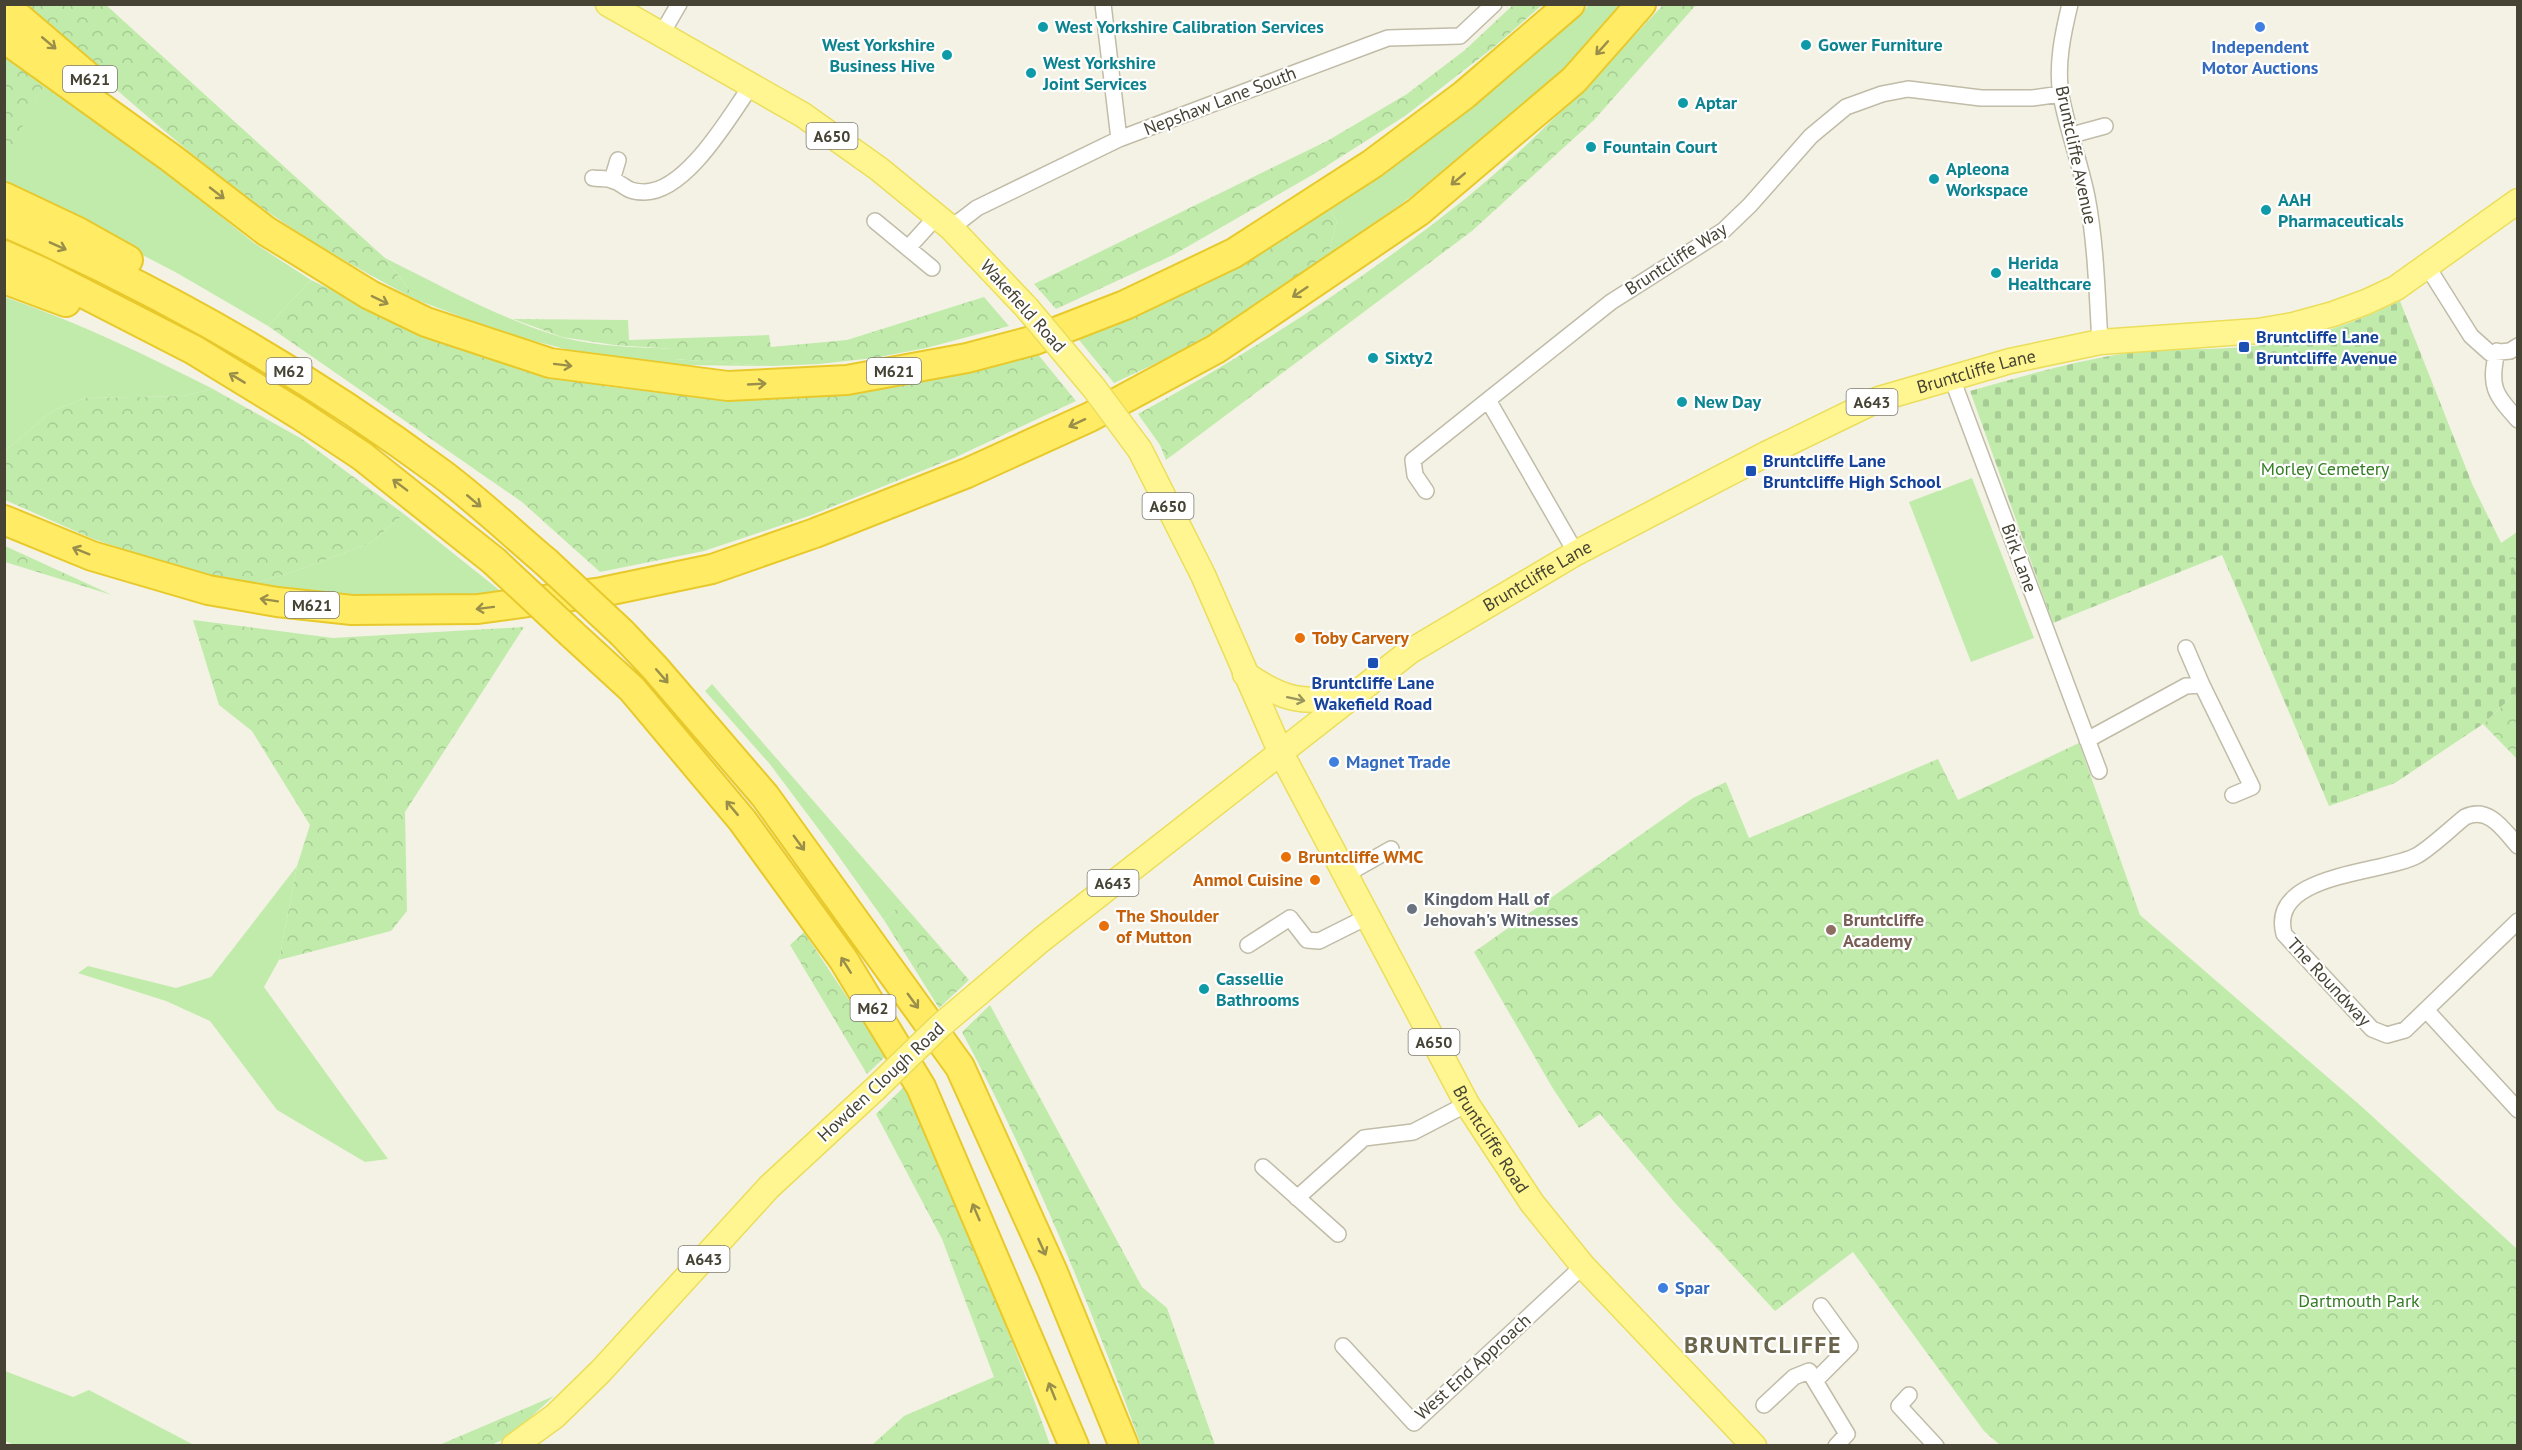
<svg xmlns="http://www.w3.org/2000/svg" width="2522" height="1450" font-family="'PT Sans',sans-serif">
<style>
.grass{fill:#c1ebab}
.forest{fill:url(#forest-crowns)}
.cemetery{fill:url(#cemetery-stones)}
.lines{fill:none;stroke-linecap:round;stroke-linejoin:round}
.street-casing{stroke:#c0bca7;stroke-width:18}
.primary-casing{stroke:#ebde5b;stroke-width:27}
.highway-casing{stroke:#e8c92b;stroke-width:32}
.street{stroke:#fff;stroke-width:15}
.primary{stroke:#fff692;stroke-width:24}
.highway{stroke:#ffeb64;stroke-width:28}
.primary-bridge-casing{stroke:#ebde5b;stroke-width:27;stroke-linecap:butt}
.highway-bridge-casing{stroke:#e8c92b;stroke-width:32;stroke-linecap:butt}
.primary-bridge{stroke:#fff692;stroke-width:24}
.highway-bridge{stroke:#ffeb64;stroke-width:28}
.oneway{stroke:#998f4a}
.oneway2{stroke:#99945e}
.culture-dot{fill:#0f9aa8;stroke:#fff;stroke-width:2}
.shop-dot{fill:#3f7fe0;stroke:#fff;stroke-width:2}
.transit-dot{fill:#1a4fb4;stroke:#fff;stroke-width:2}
.food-dot{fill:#e8710a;stroke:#fff;stroke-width:2}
.worship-dot{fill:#6b7280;stroke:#fff;stroke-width:2}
.education-dot{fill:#8d6e63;stroke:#fff;stroke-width:2}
.labels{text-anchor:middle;stroke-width:4.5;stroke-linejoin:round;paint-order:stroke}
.shield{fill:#fff;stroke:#7e7b71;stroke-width:1.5}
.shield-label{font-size:16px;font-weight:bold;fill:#464334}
.culture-label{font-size:18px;font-weight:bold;fill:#0d838f;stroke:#fff;text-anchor:start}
.shop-label{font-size:18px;font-weight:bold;fill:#366cbe;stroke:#fff;text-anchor:start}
.street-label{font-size:18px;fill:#464334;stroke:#fff}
.transit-label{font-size:18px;font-weight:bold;fill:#164399;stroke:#fff;text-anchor:start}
.park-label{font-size:18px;fill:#337c23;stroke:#fff}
.food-label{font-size:18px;font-weight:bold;fill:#c56008;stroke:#fff;text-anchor:start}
.worship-label{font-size:18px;font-weight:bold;fill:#5b616d;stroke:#fff;text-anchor:start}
.education-label{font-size:18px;font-weight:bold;fill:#785e54;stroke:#fff;text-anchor:start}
.district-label{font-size:24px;font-weight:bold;letter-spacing:1.5px;fill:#6a644b;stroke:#fff}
</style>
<defs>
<pattern id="forest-crowns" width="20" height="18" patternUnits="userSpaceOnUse" patternTransform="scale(1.5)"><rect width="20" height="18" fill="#c1ebab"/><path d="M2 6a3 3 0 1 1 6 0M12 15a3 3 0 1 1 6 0" fill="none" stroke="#a7cb94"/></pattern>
<pattern id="cemetery-stones" width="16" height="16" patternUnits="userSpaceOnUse" patternTransform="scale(1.5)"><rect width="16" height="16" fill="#c1ebab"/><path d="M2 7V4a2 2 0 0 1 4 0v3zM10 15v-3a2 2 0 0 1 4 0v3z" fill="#a7cb94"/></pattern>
</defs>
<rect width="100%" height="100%" fill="#f4f2e5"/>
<path class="grass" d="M1589,5H1623L1560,75L1412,196L1328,256L1337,221L1326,203C1417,142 1511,82 1589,5Z
M48,78L254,243L311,280L268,326L177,273L5,183L4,159Z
M385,258C442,286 500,319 561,337C597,347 637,347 674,349V359L772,366L679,365L621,359L577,352L507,334L417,300Z
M5,297C77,322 144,354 213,389L183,396L85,398L52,411L5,451Z
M1972,478L2034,638L1971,662L1909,502Z
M404,514L508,597L357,600L246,586L293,572L370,543Z
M712,684L902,903L884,920L832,847L769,763L705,691Z
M297,866L279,960L264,987L388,1159L365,1162L277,1110L210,1021L166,1001L78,973L88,966L176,988L211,977Z
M5,1371L73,1397L89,1390L194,1445H14L5,1441Z"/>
<path class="forest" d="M1514,4L1542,5L1494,47L1405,116L1314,174L1173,255L1056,309L1034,284L1327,141L1407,94L1465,50Z
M21,5H106L385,258L417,300C359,270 302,237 250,199C170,140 95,70 21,5Z
M1663,5H1696L1594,120L1472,231L1166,460L1160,445L1138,414C1252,352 1363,280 1465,199C1536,141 1600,72 1663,5Z
M5,49L48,78L5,159Z
M1326,203L1337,221L1328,256L1210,338L1114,383L1075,335Z
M311,280L427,335L515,365L604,386L677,395L779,397L1036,352L1076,401L954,458L809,516L704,551L600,572L522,502L268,326Z
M984,297L1009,326L926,348L874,358L819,364L772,366L674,359V349L614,345L562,337L513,319L628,320L629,340L769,335L771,347L847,340Z
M213,389L302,439L404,514L370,543L293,572L246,586L170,566L91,538L5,500V451L52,411L85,398L183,396Z
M2517,532V575L2501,543Z
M5,546L112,595L5,562Z
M193,620L333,638L524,627L405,812L407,911L391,931L279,960L297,866L310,825L252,731L219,705Z
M2517,692V759L2483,724Z
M2079,743L2140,915L2361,1106L2517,1249V1445H2000L1984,1431L1853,1252L1775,1311L1675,1203L1600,1114L1579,1128L1552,1087L1474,952L1693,798L1726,782L1749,838L1938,759L1958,800Z
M902,903L969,980L939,1008L884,920Z
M804,932L886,1056L867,1074L790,945Z
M990,1005L1142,1287L1167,1308L1215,1445H1141C1089,1302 1034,1167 962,1032Z
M905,1086C957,1205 1008,1323 1050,1445L871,1446L904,1416L994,1377L942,1239L876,1114Z
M554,1396L509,1437L491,1445L437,1446Z"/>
<path class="cemetery" d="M2400,301L2473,486L2517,575V692L2483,724L2395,783L2329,806L2222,555L2053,623L1970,391C2020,377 2070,362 2121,354C2164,347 2209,351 2253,346C2306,340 2353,324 2400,301Z"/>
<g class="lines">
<defs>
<path id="street" d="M1103,4L1119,139
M2070,4C2063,33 2056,65 2061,95C2067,129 2080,162 2087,197C2096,244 2097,294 2100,342
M661,35L679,4
M2072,135L2105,126
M593,178C598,179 606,178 611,180C627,184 623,192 645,192C687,191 729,117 751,86
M612,180L618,160
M875,221L932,268
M951,228L977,208L1119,139L1369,45L1388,38L1460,36L1494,4
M908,248L937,216
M2427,266L2471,336L2490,353L2510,351L2518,346
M2497,351C2489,387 2494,393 2518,420
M1951,376L2099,771
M1426,491L1415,475L1413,460L1488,400
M1576,553L1488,400L1611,302L1724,230L1750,205L1811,136L1846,107L1882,94L1908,89L1981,98H2032L2061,94
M2186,648L2202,685
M2087,740L2186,686L2202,685L2252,787L2233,795
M2518,846C2503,829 2489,806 2465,817C2450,829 2434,845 2418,855C2385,874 2268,872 2284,934L2372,1029L2387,1035L2405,1030L2518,921
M1345,875L1391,849
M1248,945L1290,918L1307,940L1319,941L1367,917
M2427,1011L2518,1110
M1263,1167L1338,1234
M1297,1198L1364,1138L1413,1132L1467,1104
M1343,1346L1414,1423L1583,1266
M1816,1380L1850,1346L1821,1306
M1909,1395L1899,1406L1936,1446
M1764,1405L1794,1377L1809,1371L1847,1434L1836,1446"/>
<g id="primary">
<path d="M608,4L803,115L879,169L951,228L1027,308"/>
<path id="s1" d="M1140,450L1203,575L1280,751L1467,1104L1532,1203L1583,1266L1754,1446"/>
<path d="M1245,674C1283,700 1304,705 1349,695"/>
<path id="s2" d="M979,993L1041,940L1409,652L1576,553L1766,454L1879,399L2010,361L2100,342L2258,331L2293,325L2333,314L2366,302L2396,288L2518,201"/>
<path d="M514,1446L555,1416L601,1371L769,1187L875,1089"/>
</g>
<path id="highway" d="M4,5L88,77
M4,38L171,158L266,231L370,295L426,322L550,363L728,386L847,380L967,358L1035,340L1125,305L1234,253L1372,164L1464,95L1570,4
M4,197L78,232L128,260
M4,222C158,289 307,374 442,474C478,501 512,533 546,562
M4,255L42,272L194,350L300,415L362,456L494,561
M4,279L66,302
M4,520L92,556L208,590L277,602L352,610L478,609L602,592L712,569L815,533L967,473L1090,417L1216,349L1418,212L1574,80L1641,4
M622,633L655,668L765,796L960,1067L1052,1270L1124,1446
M572,634L632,689L742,820L843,959L921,1087L1074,1446"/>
</defs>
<use href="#street" class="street-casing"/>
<use href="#primary" class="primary-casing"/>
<use href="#highway" class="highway-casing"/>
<use href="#street" class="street"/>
<use href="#primary" class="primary"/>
<use href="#highway" class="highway"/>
<defs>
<path id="primary-bridge" d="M1027,308L1094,388L1140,450
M875,1089L940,1026L979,993"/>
<path id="highway-bridge" d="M494,561L572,634
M546,562L622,633"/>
</defs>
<use href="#primary-bridge" class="primary-bridge-casing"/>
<use href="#highway-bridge" class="highway-bridge-casing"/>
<use href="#primary-bridge" class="primary-bridge"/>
<use href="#highway-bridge" class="highway-bridge"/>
</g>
<defs><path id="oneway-shaft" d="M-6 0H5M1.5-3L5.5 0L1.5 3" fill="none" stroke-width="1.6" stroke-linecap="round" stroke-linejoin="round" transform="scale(1.5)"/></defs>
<g class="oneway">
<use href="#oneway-shaft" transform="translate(49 43) rotate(40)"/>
<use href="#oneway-shaft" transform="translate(1602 48) rotate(132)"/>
<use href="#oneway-shaft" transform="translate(1458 179) rotate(140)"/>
<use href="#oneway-shaft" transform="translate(217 193) rotate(38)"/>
<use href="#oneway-shaft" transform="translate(58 246) rotate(24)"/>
<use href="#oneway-shaft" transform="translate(1300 292) rotate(146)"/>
<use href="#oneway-shaft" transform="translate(380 300) rotate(26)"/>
<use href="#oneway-shaft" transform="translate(563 365) rotate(7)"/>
<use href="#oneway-shaft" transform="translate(237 378) rotate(-149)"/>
<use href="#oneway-shaft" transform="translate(757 384) rotate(-3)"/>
<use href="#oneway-shaft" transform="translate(1077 423) rotate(155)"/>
<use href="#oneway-shaft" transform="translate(400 485) rotate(-143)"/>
<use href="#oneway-shaft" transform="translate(474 501) rotate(40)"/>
<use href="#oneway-shaft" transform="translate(81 551) rotate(-158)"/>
<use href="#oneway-shaft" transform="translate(269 600) rotate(-171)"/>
<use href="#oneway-shaft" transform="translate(485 608) rotate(173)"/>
<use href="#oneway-shaft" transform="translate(662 676) rotate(49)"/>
<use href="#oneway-shaft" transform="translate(732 808) rotate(-130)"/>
<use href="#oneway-shaft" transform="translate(799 843) rotate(54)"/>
<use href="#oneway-shaft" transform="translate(846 965) rotate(-122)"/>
<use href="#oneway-shaft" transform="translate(913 1001) rotate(54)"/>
<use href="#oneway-shaft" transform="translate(976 1212) rotate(-113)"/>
<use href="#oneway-shaft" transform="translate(1042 1247) rotate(66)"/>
<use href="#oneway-shaft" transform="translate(1052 1391) rotate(-112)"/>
</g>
<use class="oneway2" href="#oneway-shaft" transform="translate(1296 699) rotate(12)"/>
<g class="culture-dot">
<circle cx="1043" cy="27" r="6"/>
<circle cx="1806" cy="45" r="6"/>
<circle cx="947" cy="55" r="6"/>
<circle cx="1031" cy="73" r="6"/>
<circle cx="1683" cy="103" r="6"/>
<circle cx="1591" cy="147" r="6"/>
<circle cx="1934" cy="179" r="6"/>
<circle cx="2266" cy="210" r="6"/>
<circle cx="1996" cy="273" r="6"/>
<circle cx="1373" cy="358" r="6"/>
<circle cx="1682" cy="402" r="6"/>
<circle cx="1204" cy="989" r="6"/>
</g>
<g class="shop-dot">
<circle cx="2260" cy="27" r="6"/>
<circle cx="1334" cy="762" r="6"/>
<circle cx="1663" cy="1288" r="6"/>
</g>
<g class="transit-dot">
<rect x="2238" y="341" width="12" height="12" rx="3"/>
<rect x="1745" y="465" width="12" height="12" rx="3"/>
<rect x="1367" y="657" width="12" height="12" rx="3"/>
</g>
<g class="food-dot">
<circle cx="1300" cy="638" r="6"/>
<circle cx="1286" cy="857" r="6"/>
<circle cx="1315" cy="880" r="6"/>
<circle cx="1104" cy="926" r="6"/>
</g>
<circle class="worship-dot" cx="1412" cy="909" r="6"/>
<circle class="education-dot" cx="1831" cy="930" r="6"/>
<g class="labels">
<g class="shield">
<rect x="63" y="66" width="54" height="26" rx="4.5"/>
<rect x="806.5" y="123" width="51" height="26" rx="4.5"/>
<rect x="266.5" y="358" width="45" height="26" rx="4.5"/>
<rect x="867" y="358" width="54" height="26" rx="4.5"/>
<rect x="1846.5" y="389" width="51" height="26" rx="4.5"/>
<rect x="1142.5" y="493" width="51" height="26" rx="4.5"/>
<rect x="285" y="592" width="54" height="26" rx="4.5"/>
<rect x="1087.5" y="870" width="51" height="26" rx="4.5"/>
<rect x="850.5" y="995" width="45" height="26" rx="4.5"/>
<rect x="1408.5" y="1029" width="51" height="26" rx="4.5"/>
<rect x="678.5" y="1246" width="51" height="26" rx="4.5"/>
</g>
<g class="shield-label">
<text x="90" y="85">M621</text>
<text x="832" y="142">A650</text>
<text x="289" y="377">M62</text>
<text x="894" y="377">M621</text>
<text x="1872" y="408">A643</text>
<text x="1168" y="512">A650</text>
<text x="312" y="611">M621</text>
<text x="1113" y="889">A643</text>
<text x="873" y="1014">M62</text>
<text x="1434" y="1048">A650</text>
<text x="704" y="1265">A643</text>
</g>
<g class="culture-label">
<text x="1055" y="33">West Yorkshire Calibration Services</text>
<text x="935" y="51" text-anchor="end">West Yorkshire<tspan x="935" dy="21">Business Hive</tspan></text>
<text x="1818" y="51">Gower Furniture</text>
<text x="1043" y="69">West Yorkshire<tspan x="1043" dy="21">Joint Services</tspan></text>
<text x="1695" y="109">Aptar</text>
<text x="1603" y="153">Fountain Court</text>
<text x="1946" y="175">Apleona<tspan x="1946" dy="21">Workspace</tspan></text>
<text x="2278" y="206">AAH<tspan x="2278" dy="21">Pharmaceuticals</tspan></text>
<text x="2008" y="269">Herida<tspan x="2008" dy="21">Healthcare</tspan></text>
<text x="1385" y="364">Sixty2</text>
<text x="1694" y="408">New Day</text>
<text x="1216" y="985">Cassellie<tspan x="1216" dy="21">Bathrooms</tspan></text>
</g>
<g class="shop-label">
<text x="2260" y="53" text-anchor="middle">Independent<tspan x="2260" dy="21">Motor Auctions</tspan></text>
<text x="1346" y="768">Magnet Trade</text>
<text x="1675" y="1294">Spar</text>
</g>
<g class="street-label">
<text transform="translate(1220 101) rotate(-21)" y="6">Nepshaw Lane South</text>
<text transform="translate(2076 155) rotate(78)" y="6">Bruntcliffe Avenue</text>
<text transform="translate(1676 259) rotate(-33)" y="6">Bruntcliffe Way</text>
<text transform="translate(1023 306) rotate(48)" y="6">Wakefield Road</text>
<text dy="6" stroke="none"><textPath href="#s2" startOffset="1184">Bruntcliffe Lane</textPath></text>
<text transform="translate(2019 558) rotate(70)" y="6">Birk Lane</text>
<text dy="6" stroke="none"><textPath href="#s2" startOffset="698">Bruntcliffe Lane</textPath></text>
<text transform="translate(2329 982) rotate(47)" y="6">The Roundway</text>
<text transform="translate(881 1082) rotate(-43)" y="6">Howden Clough Road</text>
<text dy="6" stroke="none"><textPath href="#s1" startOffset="774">Bruntcliffe Road</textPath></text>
<text transform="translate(1473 1367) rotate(-42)" y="6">West End Approach</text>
</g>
<g class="transit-label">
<text x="2256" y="343">Bruntcliffe Lane<tspan x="2256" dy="21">Bruntcliffe Avenue</tspan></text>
<text x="1763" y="467">Bruntcliffe Lane<tspan x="1763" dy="21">Bruntcliffe High School</tspan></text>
<text x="1373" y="689" text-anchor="middle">Bruntcliffe Lane<tspan x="1373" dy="21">Wakefield Road</tspan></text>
</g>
<g class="park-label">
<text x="2325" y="475">Morley Cemetery</text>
<text x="2359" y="1307">Dartmouth Park</text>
</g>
<g class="food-label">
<text x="1312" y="644">Toby Carvery</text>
<text x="1298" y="863">Bruntcliffe WMC</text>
<text x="1303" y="886" text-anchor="end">Anmol Cuisine</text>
<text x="1116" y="922">The Shoulder<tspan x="1116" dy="21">of Mutton</tspan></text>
</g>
<g class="worship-label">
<text x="1424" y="905">Kingdom Hall of<tspan x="1424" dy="21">Jehovah's Witnesses</tspan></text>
</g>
<g class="education-label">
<text x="1843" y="926">Bruntcliffe<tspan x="1843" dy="21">Academy</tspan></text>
</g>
<g class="district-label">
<text x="1763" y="1353">BRUNTCLIFFE</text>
</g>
</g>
<rect width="2522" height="1450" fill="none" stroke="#464334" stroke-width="12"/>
</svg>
